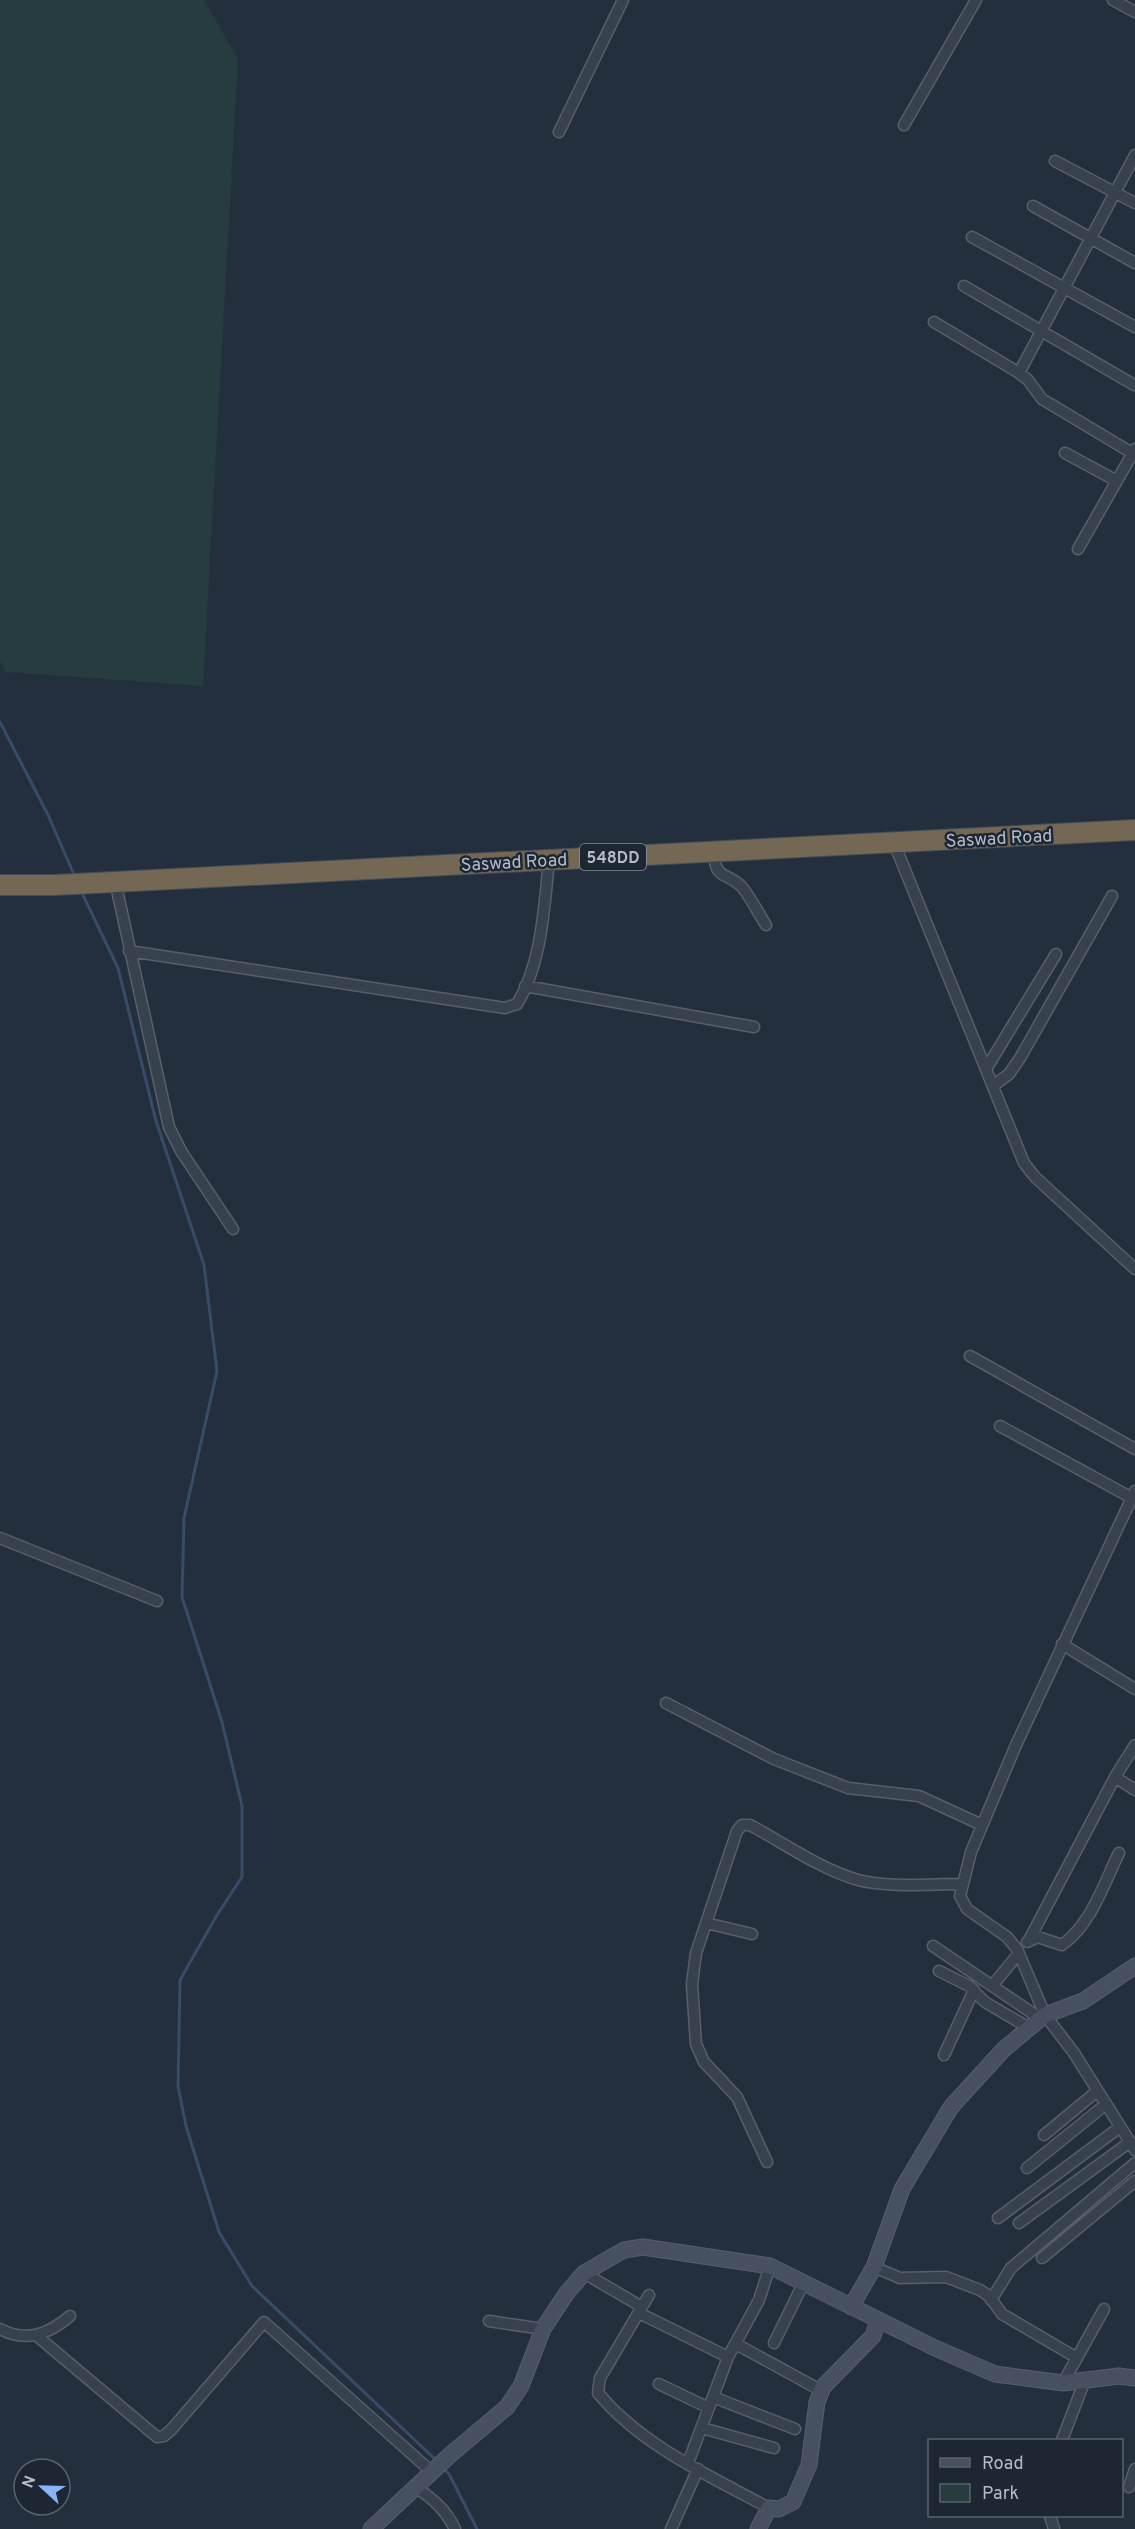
<svg xmlns="http://www.w3.org/2000/svg" width="1135" height="2529" font-family="Overpass,sans-serif">
<style>
.green{fill:#263c3f}
.lines{fill:none;stroke-linecap:round;stroke-linejoin:round}
.stream{stroke:#394c67;stroke-width:3}
.street-casing{stroke:#565f6c;stroke-width:13}
.secondary-casing{stroke:#565f6c;stroke-width:17}
.highway-casing{stroke:#434c59;stroke-width:22}
.street{stroke:#38414e;stroke-width:10}
.secondary{stroke:#465061;stroke-width:15}
.highway{stroke:#746855;stroke-width:20}
.labels{text-anchor:middle;stroke-width:5;stroke-linejoin:round;paint-order:stroke}
.shield{fill:#1d2633;stroke:#878f9c;stroke-width:1.5}
.shield-label{font-size:16px;font-weight:bold;fill:#b4bcc9}
.street-label{font-size:18px;fill:#b4bcc9;stroke:#1d2633}
</style>
<rect width="100%" height="100%" fill="#242f3e"/>
<path class="green" d="M0,0H204L238,59L203,686L6,672L0,661Z"/>
<g class="lines">
<path class="stream" d="M0,722L48,815L75,877
M81,891L118,968L156,1121L204,1265L217,1371L184,1518L182,1597L222,1722L242,1806V1877L217,1915L180,1980L178,2086L186,2126L219,2232L252,2286L437,2461
M443,2468L449,2474L477,2529"/>
<defs>
<path id="street" d="M1113,0L1135,12
M904,125L976,0
M559,132L623,0
M1055,161L1135,203
M1033,206L1135,263
M972,237L1135,327
M964,286L1134,385
M934,322L1019,373L1028,380L1042,399L1132,453
M1019,373L1135,155
M1065,453L1117,481
M1078,549L1135,449
M894,843L1024,1163L1035,1177L1135,1269
M714,852C715,881 726,871 742,887C751,898 758,913 766,925
M115,881L169,1127L181,1151L233,1229
M129,951L505,1008L517,1004C542,963 544,907 549,861
M525,986L754,1027
M986,1069L1056,954
M993,1086L1009,1074L1020,1058L1112,896
M970,1356L1135,1449
M1000,1426L1132,1498
M1135,1491L1016,1745L971,1852L960,1896L967,1909L1007,1937L1017,1949L1045,2015L1074,2053L1135,2150
M0,1538L157,1601
M1062,1644L1135,1689
M666,1703L774,1759L848,1788L919,1796L982,1825
M1115,1777L1135,1790
M706,1923L752,1934
M1029,1940L1115,1777L1135,1745
M1027,1942L1038,1937L1062,1945C1091,1925 1104,1883 1119,1853
M933,1946L1041,2019
M939,1971L969,1986L985,2002L1029,2028
M992,1986L1019,1953
M944,2055L974,1990
M1044,2135L1096,2092
M767,2162L737,2097L704,2062L696,2044L692,1984L696,1953L737,1831L742,1825H750C784,1843 820,1869 858,1880C890,1888 928,1884 961,1884
M1027,2168L1105,2105
M998,2218L1120,2127
M1019,2223L1130,2142
M1042,2258L1135,2181
M874,2267L900,2278L946,2277L980,2290L989,2296L1002,2314L1077,2358
M584,2273L642,2307
M649,2295L600,2378L598,2393C642,2446 710,2476 769,2508
M991,2300L1011,2268L1135,2163
M639,2313L728,2357
M489,2321L543,2329
M0,2329C26,2343 49,2334 70,2316
M37,2336L157,2437L164,2436L171,2430L264,2322L433,2473
M774,2343L804,2282
M736,2344L822,2391
M1063,2383L1104,2309
M659,2384L709,2408
M713,2397L795,2429
M702,2428L774,2448
M1062,2440L1085,2380
M688,2463L728,2357L759,2300L770,2266
M1129,2487L1135,2469
M417,2488C434,2500 446,2510 455,2529
M1050,2516L1054,2529
M671,2529L698,2469"/>
<path id="secondary" d="M851,2307L874,2267L902,2189L951,2107L1004,2049L1045,2015L1083,2001L1135,1966
M371,2529L450,2455L507,2407L521,2386L543,2329L566,2294L584,2273L624,2250L643,2247L770,2266L935,2348L995,2374L1063,2383L1119,2376L1135,2378
M758,2529L769,2508L779,2509L793,2502L809,2465L817,2402L823,2387L873,2336L878,2320"/>
<path id="highway" d="M0,885H55L1135,830"/>
</defs>
<use href="#street" class="street-casing"/>
<use href="#secondary" class="secondary-casing"/>
<use href="#highway" class="highway-casing"/>
<use href="#street" class="street"/>
<use href="#secondary" class="secondary"/>
<use href="#highway" class="highway"/>
</g>
<g class="labels">
<rect class="shield" x="580" y="844" width="66" height="26" rx="4.5"/>
<g class="shield-label">
<text x="613" y="863">548DD</text>
</g>
<g class="street-label">
<text transform="translate(999 838) rotate(-3)" y="6">Saswad Road</text>
<text transform="translate(514 862) rotate(-3)" y="6">Saswad Road</text>
</g>
</g>
<rect x="928" y="2439" width="195" height="78" fill="#1d2633" stroke="#59626f" stroke-width="1.5"/>
<rect x="940" y="2458" width="30" height="9" fill="#465061" stroke="#59626f" stroke-width="1.5"/>
<text x="982" y="2469" font-size="18" fill="#b4bcc9">Road</text>
<rect x="940" y="2484" width="30" height="18" fill="#263c3f" stroke="#59626f" stroke-width="1.5"/>
<text x="982" y="2499" font-size="18" fill="#b4bcc9">Park</text>
<g transform="translate(42 2487) rotate(292)"><circle r="28" fill="#1d2633" stroke="#59626f" stroke-width="1.5"/>
<path d="M0-4.5L10 22L0 15L-10 22Z" fill="#8ab4f8"/>
<text y="-9" font-size="16" font-weight="bold" text-anchor="middle" fill="#b4bcc9">N</text>
</g>
</svg>
